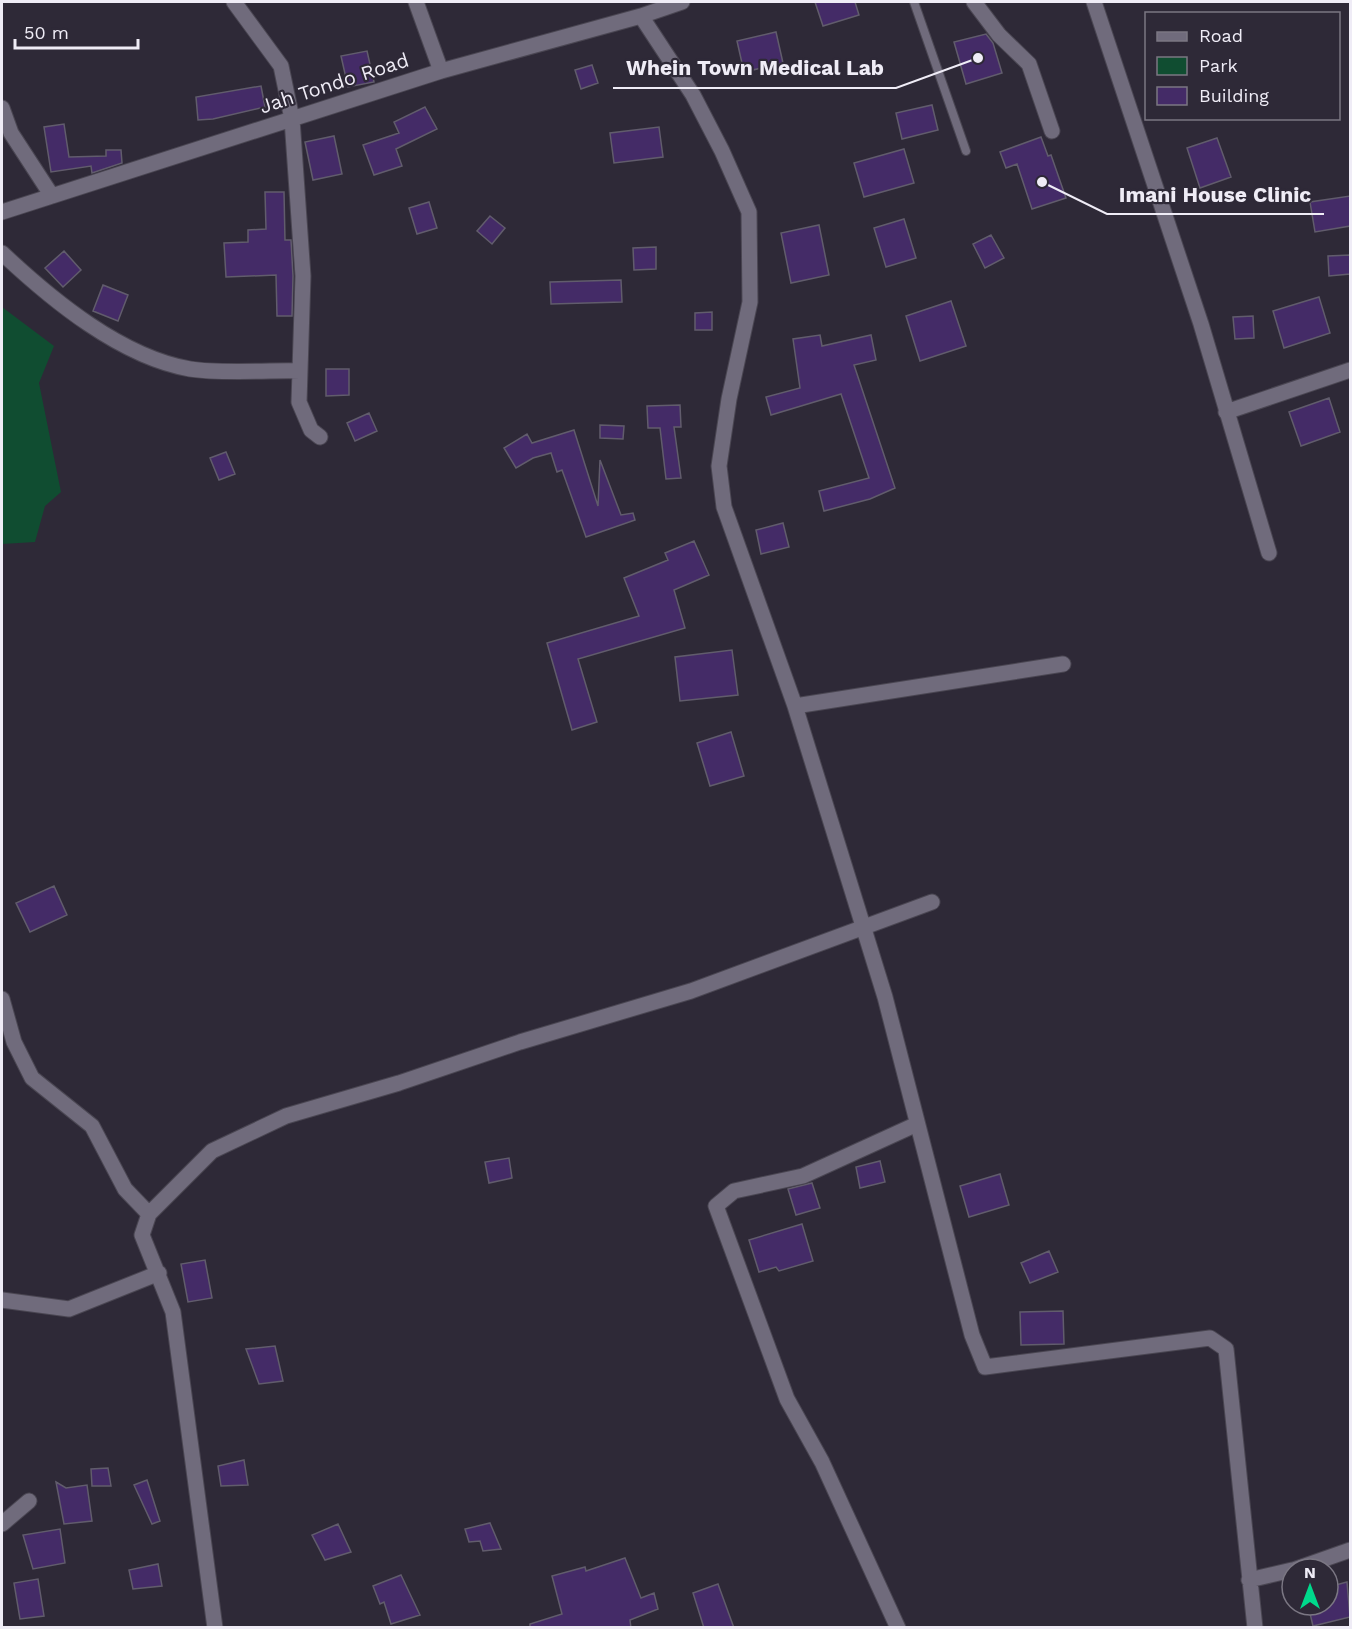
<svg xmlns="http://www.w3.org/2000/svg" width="1352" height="1629" font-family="'Work Sans',sans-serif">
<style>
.green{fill:#104d31}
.building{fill:#442b67;stroke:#615c6c;stroke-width:1.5}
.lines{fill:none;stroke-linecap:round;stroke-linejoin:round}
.lane-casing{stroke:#4a4652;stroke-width:10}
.street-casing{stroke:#4a4652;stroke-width:17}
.lane{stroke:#706b7c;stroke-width:8}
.street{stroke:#706b7c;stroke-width:15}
.labels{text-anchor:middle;stroke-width:4.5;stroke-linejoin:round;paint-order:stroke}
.street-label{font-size:20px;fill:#efecf6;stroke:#2e2937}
.leader{fill:none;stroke:#efecf6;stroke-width:2}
.callout-dot{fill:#efecf6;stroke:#2e2937;stroke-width:2}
.callout-label{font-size:21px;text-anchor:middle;font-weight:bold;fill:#efecf6;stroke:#2e2937;stroke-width:4.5;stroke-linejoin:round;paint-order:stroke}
</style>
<rect width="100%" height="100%" fill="#2e2937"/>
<path class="green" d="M2,307L54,346L39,383L61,492L45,506L35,542L2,544Z"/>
<path class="building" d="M815,2H855L859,15L823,26Z
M776,32L783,63L744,72L737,41Z
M986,34L993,43L1002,73L966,84L954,42Z
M367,51L374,82L348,87L341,56Z
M592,65L598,83L581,89L575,70Z
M261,86L265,107L213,119L198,120L196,97Z
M932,105L938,130L902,139L896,113Z
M425,107L437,129L396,149L402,166L374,175L363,145L399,133L394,122Z
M64,124L69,157L106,156V150H121L122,163L92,173L91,166L51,172L44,127Z
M659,127L663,157L614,163L610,133Z
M334,136L342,174L313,180L305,142Z
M1041,137L1048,156L1051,155L1066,198L1032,209L1017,164L1006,168L1000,152Z
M1217,138L1231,177L1200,188L1187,148Z
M904,149L914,183L864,197L854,163Z
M265,192H284L285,240H291L293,276L292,316H277L276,275L226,277L224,243L248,242V230L266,229Z
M1350,196V226L1315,232L1310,202Z
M429,202L437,228L417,234L409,208Z
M490,216L505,228L492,244L477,231Z
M904,219L916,258L886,267L874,228Z
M819,225L829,275L791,283L781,233Z
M991,235L1004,258L985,268L973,244Z
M656,247V269L634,270L633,248Z
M64,251L81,270L63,287L45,268Z
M1350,255V274L1329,276L1328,256Z
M621,280L622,302L551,304L550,282Z
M103,285L128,295L118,321L93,311Z
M1319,297L1330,333L1284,348L1273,311Z
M951,301L966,346L920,361L906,316Z
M712,312V330H695V313Z
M1253,316L1254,338L1235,339L1233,317Z
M820,335L822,346L871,335L876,360L854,365L895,488L870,499L824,511L819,491L869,478L841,394L771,415L766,397L800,388L793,339Z
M326,369H349V395L326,396Z
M1329,398L1340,432L1301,446L1289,412Z
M680,405L681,427H674L681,478L666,479L660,428H648L647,406Z
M369,413L377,431L355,441L347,423Z
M600,425L624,426L623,439L600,438Z
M574,430L598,506L600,460L621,515L633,513L635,520L586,537L562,470L557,472L551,453L533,458L516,468L504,448L527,434L532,443Z
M226,452L235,474L219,480L210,458Z
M783,523L789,547L761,554L756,530Z
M694,541L709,575L674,590L685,628L578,659L597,722L572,730L547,643L639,616L624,578L668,560L665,553Z
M732,650L738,695L680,701L675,657Z
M731,732L744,776L710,786L697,743Z
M54,886L67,915L30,932L16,903Z
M509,1158L512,1178L489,1183L485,1162Z
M880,1161L885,1182L860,1188L856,1167Z
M1000,1174L1009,1205L969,1217L960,1186Z
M812,1183L820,1208L796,1215L788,1189Z
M802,1224L813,1261L779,1271L776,1267L759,1272L749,1240Z
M1049,1251L1058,1272L1030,1283L1021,1263Z
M205,1260L212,1298L188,1302L181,1264Z
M1063,1311L1064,1344L1021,1345L1020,1312Z
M275,1346L283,1381L259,1384L246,1349Z
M244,1460L248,1485L221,1486L218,1466Z
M108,1468L111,1486H92L91,1469Z
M147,1480L160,1521L152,1524L134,1485Z
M56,1482L66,1488L87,1485L92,1521L64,1524Z
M490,1523L501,1549L483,1551L480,1541L469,1542L465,1529Z
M338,1524L351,1552L325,1560L312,1535Z
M60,1529L65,1563L33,1569L23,1535Z
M625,1558L641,1598L654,1593L658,1609L630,1620L631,1628H530V1624L562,1614L552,1576L585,1567L586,1571Z
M158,1564L162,1586L133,1589L129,1570Z
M401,1575L420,1615L391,1624L384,1602L380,1604L373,1586Z
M38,1579L44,1616L20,1619L14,1583Z
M1347,1582L1350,1617L1313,1626L1308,1605H1328V1587Z
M718,1584L734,1628H704L693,1593Z"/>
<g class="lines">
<defs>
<path id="lane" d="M914,2L966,151"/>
<path id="street" d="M234,2L281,66L292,119L303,276L299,402L311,430L320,437
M416,2L441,71
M974,2L999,35L1029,64L1052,131
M1094,2L1201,324L1269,553
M641,16L693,95L722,151L749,212L750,302L729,399L719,466L724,507L795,706L885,997L972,1335L985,1367L1210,1338L1226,1349L1255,1628
M2,108L11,133L52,196
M2,212L441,71L641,16L682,2
M2,253C52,300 121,357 190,369C220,374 268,370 300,371
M1226,412L1350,370
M795,706L1063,664
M2,999L14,1042L32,1078L92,1126L125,1189L149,1214
M2,1300L69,1309L159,1273
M2,1524L29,1501
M1296,1569L1350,1550
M1249,1580L1292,1570
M215,1628L173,1312L142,1235L149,1214L212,1151L286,1116L399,1083L520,1042L691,991L932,902
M898,1628L822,1462L787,1399L716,1206L734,1191L803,1176L917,1124"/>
</defs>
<use href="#lane" class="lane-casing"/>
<use href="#street" class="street-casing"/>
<use href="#lane" class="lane"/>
<use href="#street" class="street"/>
</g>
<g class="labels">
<g class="street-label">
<text transform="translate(334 83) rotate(-18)" y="7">Jah Tondo Road</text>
</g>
</g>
<path class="leader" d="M978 58L896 88H613M1042 182L1107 214H1324"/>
<g class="callout-dot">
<circle cx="978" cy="58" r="6"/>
<circle cx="1042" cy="182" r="6"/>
</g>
<g class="callout-label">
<text x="755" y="75">Whein Town Medical Lab</text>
<text x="1215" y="202">Imani House Clinic</text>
</g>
<rect width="1352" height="1629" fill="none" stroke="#efecf6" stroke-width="6"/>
<rect x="1145" y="12" width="195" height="108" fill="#2e2937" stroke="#7b7783" stroke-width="1.5"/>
<rect x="1157" y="32" width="30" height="9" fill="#706b7c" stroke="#7b7783" stroke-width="1.5"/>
<text x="1199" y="42" font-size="18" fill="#efecf6">Road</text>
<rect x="1157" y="57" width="30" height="18" fill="#104d31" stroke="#7b7783" stroke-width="1.5"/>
<text x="1199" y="72" font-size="18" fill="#efecf6">Park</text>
<rect x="1157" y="87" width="30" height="18" fill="#442b67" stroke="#7b7783" stroke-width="1.5"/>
<text x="1199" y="102" font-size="18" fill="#efecf6">Building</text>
<g transform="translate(1310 1587)"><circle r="28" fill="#2e2937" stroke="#7b7783" stroke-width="1.5"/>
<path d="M0-4.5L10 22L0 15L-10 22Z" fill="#00d98c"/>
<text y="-9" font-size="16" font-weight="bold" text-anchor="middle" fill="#efecf6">N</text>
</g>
<path d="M15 39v9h123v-9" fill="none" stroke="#efecf6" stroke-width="3"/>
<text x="24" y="39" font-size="18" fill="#efecf6" stroke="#2e2937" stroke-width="4.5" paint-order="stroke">50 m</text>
</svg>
